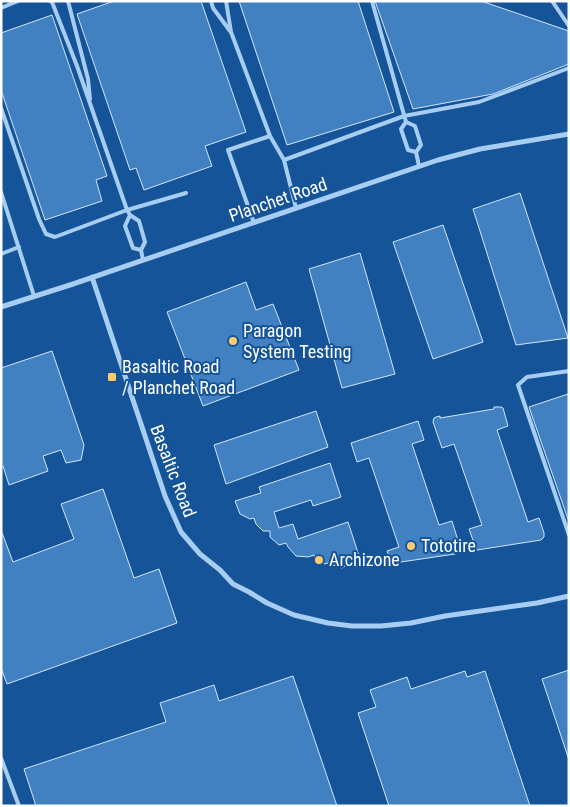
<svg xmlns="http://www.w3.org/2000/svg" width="570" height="807" font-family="'Roboto Condensed',sans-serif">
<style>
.building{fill:#4281c1;stroke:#cfe6fd}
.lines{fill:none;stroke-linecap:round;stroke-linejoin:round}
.service{stroke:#a7cdf2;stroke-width:4}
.minor{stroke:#a7cdf2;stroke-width:5}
.poi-dot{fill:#ffcc69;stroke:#155498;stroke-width:2}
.labels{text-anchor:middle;stroke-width:4;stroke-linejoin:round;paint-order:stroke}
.street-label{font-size:18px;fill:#fff;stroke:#155498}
.poi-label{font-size:18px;fill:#fff;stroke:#155498;text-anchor:start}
</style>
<rect width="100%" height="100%" fill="#155498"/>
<path class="building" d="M114,1H201L246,132L205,146L212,166L144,190L136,168L130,170L77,14Z
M239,1H358L394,112L287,145Z
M375,1H481L569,31V64L493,94L413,109Z
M52,15L107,176L96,180L102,201L45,220L1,90V33Z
M520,193L568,338L516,345L473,209Z
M443,225L483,342L433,359L393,242Z
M360,253L395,374L342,388L309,269Z
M246,282L256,310L273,304L299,370L203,406L167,312Z
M52,351L84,445L81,460L66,463L61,450L43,456L48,471L9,485L3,466L1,467V368Z
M568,394L569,395V522L529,407Z
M494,407H501L503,408L508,426L497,430L528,522L539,518L544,533V537L541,540L477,550L475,546L469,529L482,525L454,444L442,448L433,422L434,418L436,417L440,416V418L494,409Z
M316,411L328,447L226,484L214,445Z
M418,421L424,440L412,444L439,525L452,521L460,547V550L455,554L394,563L391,561L387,551L399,547L369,458L357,462L351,443Z
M330,463L341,497L313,506L311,500L274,512L279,528L293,524L298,539L348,522L362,565L356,567L348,564L342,568L333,565L331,562L325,564L315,561L314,555L308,557L296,556L288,547L286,543L279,545L270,537V531H263L256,524L254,518L250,519L240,514L235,501L261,493L259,487Z
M103,489L134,578L159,569L177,623L7,684L1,668V530L13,562L74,539L61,504Z
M569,670V760L542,679Z
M465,671L467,677L485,671L530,806H389L358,713L376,707L370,690L407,677L411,689Z
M293,676L337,806H36L24,769L166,722L160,703L214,685L219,701Z"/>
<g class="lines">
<path class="service" d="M50,1L52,2L77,66L127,210L130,215L139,221L145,242L141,250L143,260
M68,1L88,79L90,99
M211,1L213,8L230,31
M226,1L231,32L270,136L284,160L296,208
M372,1L406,122
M552,1L569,26
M1,8L18,1
M1,108L39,219L46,234L55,237L127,210L186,193
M406,122L415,126L421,145L416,152L419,166
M406,122L401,129L408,150L416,152
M284,160L404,116L479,102L569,68
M1,192L34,296
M130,215L125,226L133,248L141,250
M254,223L228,150L270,136
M1,254L19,247
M569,371L527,377L518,385L569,535
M1,758L19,806"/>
<path class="minor" d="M92,277L165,496L181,532L200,554L220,570L233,584L249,592L267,603L294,615L328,623L352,626H381L411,623L445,616L537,603L569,596
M1,307L70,285L438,160L480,149L569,134"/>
</g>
<g class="poi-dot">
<circle cx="233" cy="341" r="5"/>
<rect x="107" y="372" width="10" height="10" rx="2.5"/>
<circle cx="411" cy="546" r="5"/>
<circle cx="319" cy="560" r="5"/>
</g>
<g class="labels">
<g class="street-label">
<text transform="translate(278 200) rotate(-19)" y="6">Planchet Road</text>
<text transform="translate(173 471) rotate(69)" y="6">Basaltic Road</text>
</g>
<g class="poi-label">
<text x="243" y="337">Paragon<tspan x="243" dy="21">System Testing</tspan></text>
<text x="122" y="373">Basaltic Road<tspan x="122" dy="21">/ Planchet Road</tspan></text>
<text x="421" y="552">Tototire</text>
<text x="329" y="566">Archizone</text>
</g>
</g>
<rect width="570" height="807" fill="none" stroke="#ffffff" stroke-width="5"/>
</svg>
